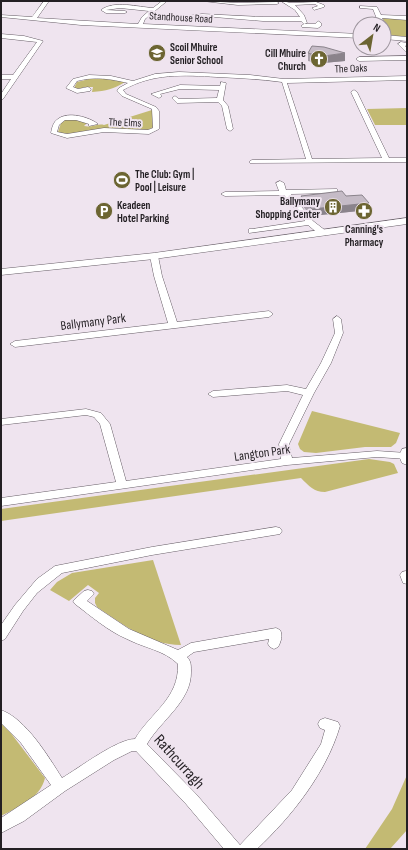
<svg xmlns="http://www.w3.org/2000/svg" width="408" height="850" font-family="'Sofia Sans Condensed',sans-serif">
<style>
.green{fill:#c3ba73}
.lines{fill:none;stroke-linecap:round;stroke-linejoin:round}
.street-casing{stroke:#675e67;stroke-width:1}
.secondary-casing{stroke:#675e67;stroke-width:1}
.street{fill:#fff;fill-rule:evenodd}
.secondary{fill:#fff;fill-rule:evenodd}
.wall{fill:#a9a1aa}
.shaded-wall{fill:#8a838b}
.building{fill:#c5bbc6;stroke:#8a838b}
.labels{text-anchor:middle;stroke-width:4;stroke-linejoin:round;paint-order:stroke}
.far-street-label{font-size:11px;fill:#231f23;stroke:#efe4ef}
.far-poi-label{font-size:11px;font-weight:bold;fill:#231f23;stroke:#efe4ef;text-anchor:start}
.street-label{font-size:13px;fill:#231f23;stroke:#efe4ef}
.near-street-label{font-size:16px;fill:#231f23;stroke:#efe4ef}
</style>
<rect width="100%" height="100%" fill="#efe4ef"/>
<path class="green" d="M383,18H407V37L388,35Z
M89,79H112L125,82C113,89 107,91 92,92L93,87H84L81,89L74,88L77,82Z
M407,108V125H375L367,109Z
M152,110L153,127C146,133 137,130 129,130C110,129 73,138 58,132L62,120L73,118L87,123L84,126C92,128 98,123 104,125Z
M312,411L400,433L396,443L391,447H365L316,453L304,452L300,449L298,444Z
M369,459L390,462L394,464L398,473L325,492C314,492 309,486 301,478L1,521V509Z
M153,560L181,645C149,645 122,624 97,607L95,603V598L99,593L88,585L69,601L50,590L57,582L72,573Z
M1,724L7,728L45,778C40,799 18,807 1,816Z
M407,775V830L390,849H365L392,809Z"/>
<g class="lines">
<defs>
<path id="street" d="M44,1H49L37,18L138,24L142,17L149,11L120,8L106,10L125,11L127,12L125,13H106L101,10C114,0 138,7 153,8L162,1H167L145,19L143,24L360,34V38L81,25L1,17V15L32,17Z
M203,1L238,3L277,2L279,3L277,4L238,5Z
M281,1L291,3L316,2L324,5V7L314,10L312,8L318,6L315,4L295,5L304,15L307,23L304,24H315L318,21L321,23V26L318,28L302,27L301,26L304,24L301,21H263L202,16L192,17L190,20L187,16L202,14L263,17H300L295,10Z
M360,6L377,7L381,15L407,16V20L382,18L385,24H379L373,9L360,8Z
M1,34L24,36L43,41L3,99L1,100V94L11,79H1V75H13L37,42L1,38Z
M384,35L407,37V41L384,39Z
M401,42L407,43V45L405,46L407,48V53L398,44Z
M407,56V60L359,61L356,59L359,57Z
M179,72L250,75L284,79L407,76V80L287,83L312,159L382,158L351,92L354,90L357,92L389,158H407V162L250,163V161L252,160L306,159L282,82C260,79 238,78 217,77C183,75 153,73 123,90L126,94L156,107L159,111V129L149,134L104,132L67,138L51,133C52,128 53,122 58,119C68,111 89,117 98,124L89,126V124L76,120H65L59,125L57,132L67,134L104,128L148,130L153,128L152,109L122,96L117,91L119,88L128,83C111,79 94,76 77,81L73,87L78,89L88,87L91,89L90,91L77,93L66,88L73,79L89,75L111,76L133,81L155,74Z
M221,82L226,83L223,100L228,106L233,129L230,131L227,129L222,106L218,102L177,103L172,98L175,96L179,99L217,98L219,90L180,89L160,94L162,96L159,98L151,94L180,85L220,86Z
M280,181L284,183L286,190L337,189V193H334L291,194L313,221L326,231V235H320L308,225L249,233V229H252L305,221L284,195L225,196L221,194L225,192L279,191L276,183Z
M151,254H157L158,256L162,276L177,322L269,311L273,314L269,317L15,347L10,344L15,341L168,323L154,276L150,256Z
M337,316L341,319L343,333L331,363L314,393L289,444L292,458L377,451L407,453V459L377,457L287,465L1,506V498L116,482L100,424L94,417L86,415L1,425V419L86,409L101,413L110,424L126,481L281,459L279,444L303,395L287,391L213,397L208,394L213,391L287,385L306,389L321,363L335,333L333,319Z
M276,527L280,528L282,531L280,534L152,555L62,573L37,593L23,611L5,639L1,641V625L15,605L37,579L55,566L152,547Z
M406,571H407V584L403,583L400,575L402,572Z
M88,590L92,591L94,594L87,601L129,629L178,650L191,643L276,628L280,630C283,635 281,642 278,647L274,649L270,647L268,644L269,639L194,652L187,657C191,661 191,665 191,671C192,701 161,720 147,744L196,794L240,845L292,790L321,744L325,730L320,728L318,724L320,720L325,718L338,722L340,726C326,773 292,816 257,849H224L186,804L136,751H132L114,760L65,791L24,821L1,833V818L51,785L21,743L1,723V710C26,719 48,756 62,778C79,768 117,739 135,739C151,712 179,699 178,664C164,650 144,648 127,639C108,631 91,616 75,604L73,601L84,591Z"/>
<path id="secondary" d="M407,218V224L154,259L1,275V269L154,253Z
M407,448V465L402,463L399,456L402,449Z"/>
</defs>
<use href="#street" class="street-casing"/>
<use href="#secondary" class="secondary-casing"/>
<use href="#street" class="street"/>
<use href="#secondary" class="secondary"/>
</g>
<path class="wall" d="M308,53L345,61L323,63L320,64L308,61Z
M301,196H346L368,210L311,216L300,203Z"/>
<path class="shaded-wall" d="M345,53V61L323,63L320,64L321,57L324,56Z
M369,203L368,210L311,216L312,209Z"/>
<path class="building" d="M312,46L324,47L345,53L324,56L321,57L308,53Z
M342,191L346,196L362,195L369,203L312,209L301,196Z"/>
<defs>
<symbol id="school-disc" viewBox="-11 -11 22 22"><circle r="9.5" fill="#6c6532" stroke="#efe4ef"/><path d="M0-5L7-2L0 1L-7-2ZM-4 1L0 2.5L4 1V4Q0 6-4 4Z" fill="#fff"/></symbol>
<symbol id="church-disc" viewBox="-11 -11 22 22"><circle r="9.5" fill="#6c6532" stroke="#efe4ef"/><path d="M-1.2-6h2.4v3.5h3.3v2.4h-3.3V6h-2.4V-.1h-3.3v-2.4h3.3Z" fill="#fff"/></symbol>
<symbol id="stadium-disc" viewBox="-11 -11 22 22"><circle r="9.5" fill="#6c6532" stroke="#efe4ef"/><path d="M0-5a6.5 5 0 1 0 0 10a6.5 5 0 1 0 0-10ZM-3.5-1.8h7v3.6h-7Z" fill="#fff"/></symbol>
<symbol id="building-disc" viewBox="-11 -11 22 22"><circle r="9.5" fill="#6c6532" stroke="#efe4ef"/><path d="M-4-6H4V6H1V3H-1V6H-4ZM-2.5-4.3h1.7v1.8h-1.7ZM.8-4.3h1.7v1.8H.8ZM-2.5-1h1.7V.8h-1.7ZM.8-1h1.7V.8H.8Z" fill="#fff"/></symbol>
<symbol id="parking-disc" viewBox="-11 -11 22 22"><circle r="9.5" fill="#6c6532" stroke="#efe4ef"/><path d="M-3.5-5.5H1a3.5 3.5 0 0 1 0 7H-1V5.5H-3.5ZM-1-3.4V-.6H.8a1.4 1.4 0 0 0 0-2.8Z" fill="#fff"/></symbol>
<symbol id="pharmacy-disc" viewBox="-11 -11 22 22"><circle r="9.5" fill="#6c6532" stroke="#efe4ef"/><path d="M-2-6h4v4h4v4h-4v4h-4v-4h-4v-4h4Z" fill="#fff"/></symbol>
</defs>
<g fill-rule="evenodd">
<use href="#school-disc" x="147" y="43" width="20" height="20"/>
<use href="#church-disc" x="309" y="49" width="20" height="20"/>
<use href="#stadium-disc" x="112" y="170" width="20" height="20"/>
<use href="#building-disc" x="323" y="197" width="20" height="20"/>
<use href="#parking-disc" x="94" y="201" width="20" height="20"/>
<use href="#pharmacy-disc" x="354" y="201" width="20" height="20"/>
</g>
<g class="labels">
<g class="far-street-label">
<text transform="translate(181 17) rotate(3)" y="4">Standhouse Road</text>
<text transform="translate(351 68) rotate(-2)" y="4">The Oaks</text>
<text transform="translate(125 122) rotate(2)" y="4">The Elms</text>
</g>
<g class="far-poi-label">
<text x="170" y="51">Scoil Mhuire<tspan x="170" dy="13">Senior School</tspan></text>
<text x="306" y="57" text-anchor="end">Cill Mhuire<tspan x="306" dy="13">Church</tspan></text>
<text x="135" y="178">The Club: Gym |<tspan x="135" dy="13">Pool | Leisure</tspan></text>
<text x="320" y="205" text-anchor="end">Ballymany<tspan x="320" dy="13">Shopping Center</tspan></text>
<text x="117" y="209">Keadeen<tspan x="117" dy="13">Hotel Parking</tspan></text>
<text x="364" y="233" text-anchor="middle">Canning's<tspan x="364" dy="13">Pharmacy</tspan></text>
</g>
<g class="street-label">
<text transform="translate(93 321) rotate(-7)" y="5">Ballymany Park</text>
<text transform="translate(262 452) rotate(-8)" y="5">Langton Park</text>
</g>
<g class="near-street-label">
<text transform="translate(180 761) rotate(48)" y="6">Rathcurragh</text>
</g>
</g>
<rect width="408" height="850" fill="none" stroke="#231f23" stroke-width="4"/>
<g transform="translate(372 36) rotate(31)"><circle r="19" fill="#efe4ef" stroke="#9d959d"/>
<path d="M0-3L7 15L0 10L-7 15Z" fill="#6c6532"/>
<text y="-6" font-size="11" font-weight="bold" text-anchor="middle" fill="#231f23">N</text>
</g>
</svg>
